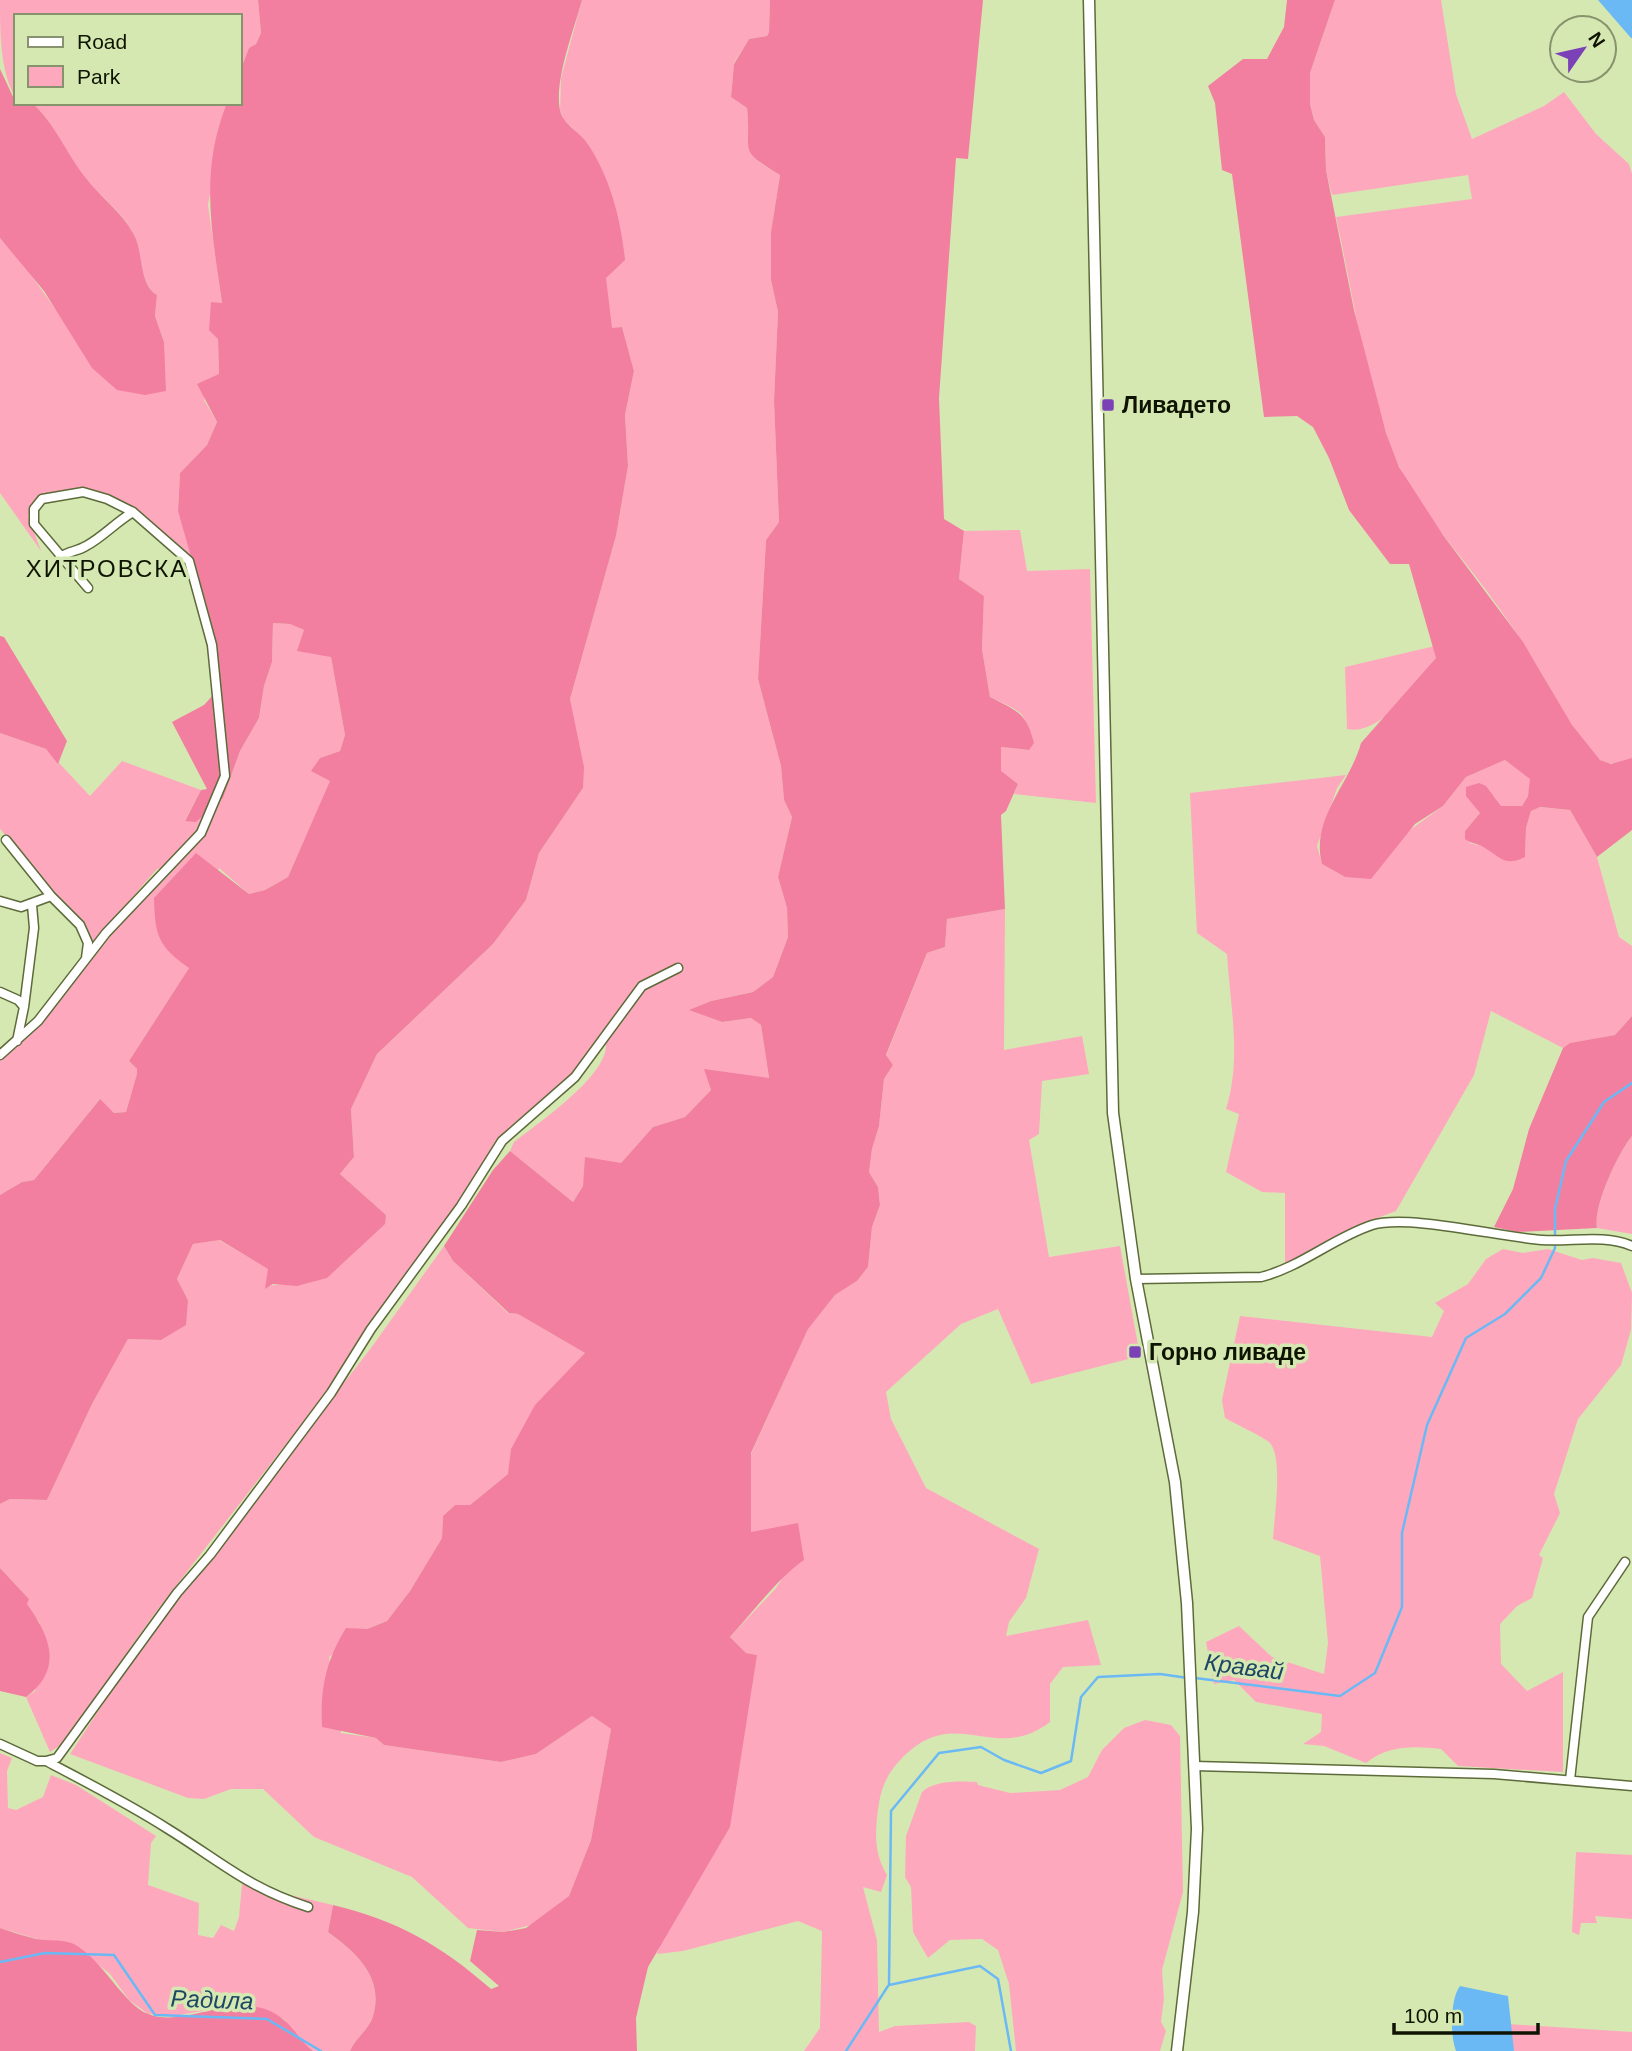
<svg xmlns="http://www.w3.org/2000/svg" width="1632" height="2051" font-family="Arial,sans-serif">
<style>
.green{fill:#fea8be}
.forest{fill:#f27fa0}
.water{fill:#6bb9f4}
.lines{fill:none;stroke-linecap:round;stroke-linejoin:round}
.stream{stroke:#6bb9f4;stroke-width:2.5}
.minor-casing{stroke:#5c6b39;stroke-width:11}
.tertiary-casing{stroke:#5c6b39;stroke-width:13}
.minor{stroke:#fff;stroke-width:8}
.tertiary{stroke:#fff;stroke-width:10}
.poi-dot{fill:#7b41b7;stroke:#d6e8b2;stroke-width:2.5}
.labels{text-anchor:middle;stroke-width:7;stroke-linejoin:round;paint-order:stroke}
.poi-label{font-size:23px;font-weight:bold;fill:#0f1402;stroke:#d6e8b2;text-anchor:start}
.neighbourhood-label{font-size:24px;letter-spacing:2px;fill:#0f1402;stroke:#d6e8b2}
.water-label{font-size:24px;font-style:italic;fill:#1e4765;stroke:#d6e8b2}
</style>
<rect width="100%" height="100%" fill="#d6e8b2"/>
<path class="green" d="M0,0H258L261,33L256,44L249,48L240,71V16H16V98C0,73 0,32 0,0Z
M582,0H770L769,32L767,36L749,39L734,63L731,97L747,108C752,151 738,151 780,175L771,232V280L778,312L774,401L779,522L766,540L758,679L781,766L784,800L792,817L778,877L787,908L788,937L773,977L753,992L711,1001L690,1010L722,1022L751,1018L761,1025L769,1079L705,1070L711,1090L685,1117L653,1127L621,1163L586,1171L583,1186L573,1202L510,1151L514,1142C537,1124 607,1076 606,1045H603L579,1080L506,1144L490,1168L489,1166L396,1302L155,1613L62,1744L50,1752L26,1697L35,1691L40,1623L26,1604L29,1599L0,1568V1504L10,1499L47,1500L92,1404L128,1339L161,1340L188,1300L177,1279L193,1244L219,1240L269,1269L266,1288C278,1281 294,1287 308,1283C342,1274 364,1240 386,1215L340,1174L354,1157L351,1109L377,1054L493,944L526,900L539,853L583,788L570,699L616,536L628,466L625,415L634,371L622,327L612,329L608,315L586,142L564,120L560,110L561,78Z
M1335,0H1441L1456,94L1472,139L1544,106L1564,92L1596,134L1629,164L1632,174V758C1623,763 1611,766 1602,761C1583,750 1554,694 1542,674C1521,639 1498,605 1473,573C1447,539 1415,503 1398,464C1365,386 1354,299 1336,217L1472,199L1468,175L1332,195L1326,170L1325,137L1314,120L1310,104V73Z
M32,103H227L208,205L222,304L211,302L218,339L219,374L210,380L204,400L217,422L207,445L180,473L178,511L189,542L196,575C181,558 166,536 148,523C116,498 56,474 28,516L41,551L0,493V238L18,257L66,324L164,342L155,316L157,295C138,283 143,250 132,231C121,211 101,197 86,179C66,155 56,124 32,103Z
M1020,530L1027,571L1090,569L1096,803L1014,794L1018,784L1000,771L1001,747L1029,750C1028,711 1024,713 990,697L982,649L984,596L959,579L964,531Z
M273,623L290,624L304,630L331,657L345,735L340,751L320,758L312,771L331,781L288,877L265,890L249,894L219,868L189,968L129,1061L137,1069V1075L126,1112L114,1113L99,1100L34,1180L22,1182L0,1195V1057L28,1032L162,868L157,869L89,947L84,926L0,829V733L46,749L90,796L122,761L201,790L185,820L196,821L223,798L240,751L259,718L264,686L272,662Z
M1435,646L1436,658C1417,682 1381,737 1347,729L1345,667Z
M1505,760L1531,779L1528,796L1522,806H1500L1494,796L1465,831L1470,843L1525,857L1526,828L1531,811L1539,807L1570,810L1597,857L1619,937L1632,946V1016L1615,1035L1571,1043L1563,1048L1491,1011L1474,1075L1396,1211L1369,1221L1285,1264V1193L1262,1192L1226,1172L1239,1114L1226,1109C1242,1059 1230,1005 1227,954L1197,933L1190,793L1346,775L1337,788L1317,846L1322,864L1345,877L1443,806L1466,777Z
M1005,909L1004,1050L1082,1036L1089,1074L1042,1081L1039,1134L1029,1140L1049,1257L1120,1246L1140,1356L1031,1384L998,1309L961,1324L886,1392L891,1419L926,1488L1039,1549L1026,1598L1009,1622L1006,1636L1088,1620L1101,1665L1063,1667L1050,1684V1722C994,1765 957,1703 903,1757C890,1770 882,1784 879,1803C875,1829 873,1852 887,1875L881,1892L863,1887L877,1940L879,2032L895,2026L969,2022L976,2026L975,2051H804L820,2028L822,1931L798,1921L683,1951L657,1954L757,1655L746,1653L730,1637L776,1588L787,1571L751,1533V1454L808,1328L835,1295L857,1281L868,1267L872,1227L880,1205L878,1187L869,1172L872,1149L879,1126L884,1079L893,1065L886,1056L927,953L945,947L947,919Z
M1632,1136V1234L1597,1228C1593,1206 1618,1153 1632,1136Z
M444,1246L453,1261L508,1313L518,1314L585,1353L508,1474L470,1505H455L443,1516L442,1538L410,1591L387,1621L367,1629L329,1657L341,1733L376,1738L384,1745L501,1762L536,1754L592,1716L611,1729L591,1840L569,1896L535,1924L503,1932L468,1928L412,1877L314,1837L263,1789H231L204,1799L188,1798L70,1754L149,1634L371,1348Z
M1503,1249L1523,1253L1548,1249L1582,1260L1593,1258L1621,1263L1632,1293L1631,1330L1621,1365L1578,1419L1554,1494L1560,1513L1539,1555L1543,1558L1532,1598L1517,1606L1500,1624L1501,1664L1527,1691L1563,1672V1772L1458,1766L1441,1749C1413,1746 1389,1745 1366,1763L1324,1746L1303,1744L1321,1732L1322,1714L1256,1702L1234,1680L1214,1684L1206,1642L1239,1626L1272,1657L1324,1674L1328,1643L1320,1556L1273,1539C1274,1519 1284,1455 1269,1442C1256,1433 1239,1426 1225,1418L1222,1400L1240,1316L1432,1337L1444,1311L1435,1303L1468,1284L1486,1259Z
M1145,1720L1171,1725L1180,1736L1183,1892L1162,1970L1164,1998L1161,2022L1166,2031L1160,2051H1016L1009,1984L998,1950L982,1939L950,1940L928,1958L913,1932L911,1887L905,1877L906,1836L922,1792C934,1780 961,1781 977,1782L978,1785L1010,1793L1060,1790L1088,1777L1102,1750L1124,1728Z
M0,1753L12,1758L7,1771L8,1808L16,1810L43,1797L51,1775L76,1785L156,1836L151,1843L148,1885L199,1903L198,1935L213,1938L221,1925L234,1931L239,1917L242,1884L333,1905L328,1932C357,1953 386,1979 372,2019C367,2031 355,2039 350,2051H313L298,2040L284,2019L233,2006L173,2016L148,2014L129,2000L110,1974L73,1944L37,1939L0,1928Z
M1576,1852L1632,1855V1919L1595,1916L1597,1923H1581L1579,1935L1572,1932Z
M1508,2024L1632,2032V2051H1514Z"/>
<path class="forest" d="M258,0H582C574,30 554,80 560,110C563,125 579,131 587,143C610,176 621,220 625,260L606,278L612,328L622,327L634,371L625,415L628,466L616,536L570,699L584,767L583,788L539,853L526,900L493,944L377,1054L351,1109L354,1157L340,1174L386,1215L385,1224L327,1278L297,1286L273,1284L265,1289L268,1269L220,1240L193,1244L177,1279L188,1300L186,1325L161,1340L128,1339L92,1404L47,1500L10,1499L0,1504V1195L22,1182L34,1180L100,1099L114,1113L126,1112L137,1074V1069L129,1061L189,968C158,946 155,936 154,898L196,853L249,894L265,890L288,877L330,781L311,771L320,758L340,751L345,735L331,657L297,651L304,630L290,624L273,623L272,662L264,686L259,718L240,751L223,798L196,822L185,821L201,790L207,789L172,722L204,705L214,694L196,574L178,511L180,473L207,445L217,422L197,384L219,374L218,339L209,330L211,302L222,303C212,232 199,173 227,103H240V71L249,48L256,44L261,33Z
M770,0H983L968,159L956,158L939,398L944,519L964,531L959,579L984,596L982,649L990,697C1017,711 1026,712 1034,743L1029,750L1001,747V771L1018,784L1006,811L1001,815L1005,909L947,919L945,947L927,953L886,1055L893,1065L884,1079L879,1126L872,1149L869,1172L878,1187L880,1205L872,1227L868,1267L857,1281L835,1295L808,1329L751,1453V1532L798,1523L804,1560C779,1577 752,1613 730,1637L746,1653L757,1655L730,1827L648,1967L636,2018L637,2051H350C355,2039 367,2031 372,2019C386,1979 357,1953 328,1932L333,1905C397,1920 442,1946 491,1989L499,1986L470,1961L477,1930L503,1932L526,1928L569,1896L591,1840L611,1729L592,1716L536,1754L501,1762L384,1745L376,1738L322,1727C320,1689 326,1660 346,1628L367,1629L387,1621L410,1591L442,1538L443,1516L455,1505H470L508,1474L511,1449L535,1405L585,1353L518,1314L509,1313L453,1261L444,1246L493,1170L510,1151L573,1202L583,1186L585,1157L621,1163L653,1127L685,1117L711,1090L704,1069L769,1078L761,1025L751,1018L722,1022L689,1010L711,1001L753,992L773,977L788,937L787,908L778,877L792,817L784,800L781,766L758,679L766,540L779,522L774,401L778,312L771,280V232L780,175C736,148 752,155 747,108L731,97L734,64L749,39L767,36L769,32Z
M1287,0H1335L1310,73V104L1314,120L1325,137L1326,170L1354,310L1386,433L1399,467L1443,535L1523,642L1572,725L1600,760L1611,764L1632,758V830L1597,857L1570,810L1540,807L1531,811L1526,828L1525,857C1506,867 1501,858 1485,848C1478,843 1471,844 1465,839V831L1480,813L1466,796V787L1479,783L1486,786L1501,806H1522L1528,796L1530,779L1505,760L1466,777L1443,806L1415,824L1371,879L1345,877L1322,864C1310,819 1350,784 1361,743L1436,658L1409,564H1390L1349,510L1329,458L1313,427L1297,416L1264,417L1232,174L1222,170L1215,103L1208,86L1243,59H1267L1284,27Z
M0,69L16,103H32C55,123 66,153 85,177C100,197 121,211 133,233C144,251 138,284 157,295L155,316L164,342L166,391L145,395L117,390L92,368L44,291L0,238Z
M0,636L4,637L67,741L58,764L46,749L0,733Z
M1632,1016V1136C1618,1153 1593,1206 1597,1228L1517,1232L1494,1227L1513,1189L1529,1129L1563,1048L1570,1043L1615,1035Z
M0,1568L29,1599L27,1604C50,1636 64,1669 26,1697L0,1691Z
M0,1928C12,1932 24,1936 36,1939C48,1941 63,1939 74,1944C102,1959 124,2005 148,2014C187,2030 243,1984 284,2020C295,2029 301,2042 313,2051H0Z"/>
<path class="water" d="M1598,0H1632V38H1631Z
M1460,1986L1508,1996L1514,2051H1456C1450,2036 1450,1999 1460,1986Z"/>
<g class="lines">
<path class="stream" d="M1195,1678L1340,1696L1375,1673L1402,1607V1533L1427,1425L1466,1338L1505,1314L1541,1278L1555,1248V1209L1566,1161L1604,1102L1632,1083
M0,1962L45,1953L114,1955L155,2015L267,2019L321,2051
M846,2051L888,1986
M1011,2051L998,1979L980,1966L889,1985L891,1811L939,1753L981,1747L1004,1760L1041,1773L1071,1761L1081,1697L1098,1677L1160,1674L1188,1678"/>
<defs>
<path id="minor" d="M60,557C69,551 78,551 86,546C103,537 116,522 133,512
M6,840L51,896L80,925L88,943L86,958
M0,901L21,907L51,896
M0,992L18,1000L24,1007
M17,1041L24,1007L34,928L32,905
M0,1055L38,1021L106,933L201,833L225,776L212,645L189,561L133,512L107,499L83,492L42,499L34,509V524L88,588
M1136,1279L1261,1277C1301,1267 1333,1238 1372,1225C1408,1214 1500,1237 1542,1240C1573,1242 1603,1234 1632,1246
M0,1744L37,1761H46C88,1783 129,1804 168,1829C220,1861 248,1888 308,1907
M46,1761L57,1758L177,1593L210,1555L331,1393L371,1329L461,1206L502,1141L575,1077L642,986L678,968
M1194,1766L1494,1774L1632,1786
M1570,1780L1588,1617L1625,1562"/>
<path id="tertiary" d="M1089,0L1113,1113L1136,1279L1175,1482L1187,1603L1197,1829L1193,1912L1177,2051"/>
</defs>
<use href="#minor" class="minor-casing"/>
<use href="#tertiary" class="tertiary-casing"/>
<use href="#minor" class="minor"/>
<use href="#tertiary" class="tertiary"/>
</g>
<g class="poi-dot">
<rect x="1101" y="398" width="14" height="14" rx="3.5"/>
<rect x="1128" y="1345" width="14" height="14" rx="3.5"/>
</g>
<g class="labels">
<g class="poi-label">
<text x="1122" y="413">Ливадето</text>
<text x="1149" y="1360">Горно ливаде</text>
</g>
<g class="neighbourhood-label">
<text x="107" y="577">ХИТРОВСКА</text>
</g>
<g class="water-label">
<text transform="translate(1244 1667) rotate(7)" y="8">Кравай</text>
<text transform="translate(212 2000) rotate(2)" y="8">Радила</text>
</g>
</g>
<rect x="14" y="14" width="228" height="91" fill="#d6e8b2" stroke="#86936c" stroke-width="2"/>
<rect x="28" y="37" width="35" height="10" fill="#ffffff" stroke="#86936c" stroke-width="2"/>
<text x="77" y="49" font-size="21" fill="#0f1402">Road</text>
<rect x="28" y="66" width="35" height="21" fill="#fea8be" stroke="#86936c" stroke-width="2"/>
<text x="77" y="84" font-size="21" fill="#0f1402">Park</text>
<g transform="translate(1583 49) rotate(56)"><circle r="33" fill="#d6e8b2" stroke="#86936c" stroke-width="2"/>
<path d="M0-5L12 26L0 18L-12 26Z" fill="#7b41b7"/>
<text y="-10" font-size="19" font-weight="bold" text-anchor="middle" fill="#0f1402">N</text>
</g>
<path d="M1394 2023v10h144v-10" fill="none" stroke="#0f1402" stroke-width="3.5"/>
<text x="1404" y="2023" font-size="21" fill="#0f1402" stroke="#d6e8b2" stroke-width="5" paint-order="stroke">100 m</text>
</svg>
